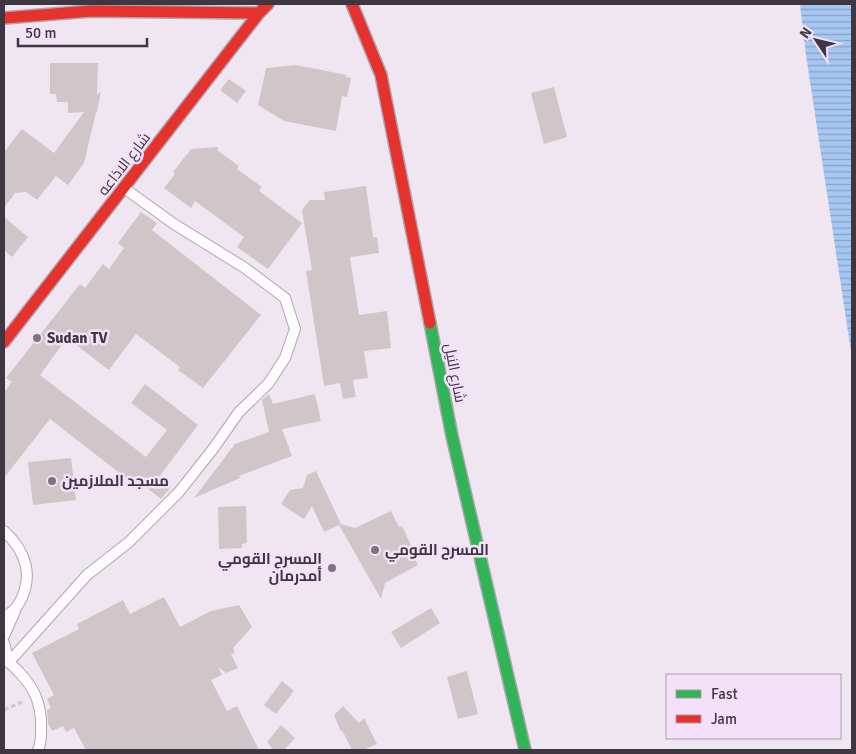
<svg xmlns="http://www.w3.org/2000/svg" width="856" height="754" font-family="Signika,Cairo,sans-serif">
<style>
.water{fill:url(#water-rules)}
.building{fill:#d0c6c9}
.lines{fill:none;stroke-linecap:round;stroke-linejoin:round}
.lane-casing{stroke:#aea6af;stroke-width:12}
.fast-casing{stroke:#aea6af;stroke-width:14}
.jam-casing{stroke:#aea6af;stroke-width:14}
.path{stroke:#cecace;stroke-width:3;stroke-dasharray:5 2.5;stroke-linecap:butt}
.lane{stroke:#fdfbfd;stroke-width:10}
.fast{stroke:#30b455;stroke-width:11}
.jam{stroke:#e5322d;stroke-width:11}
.poi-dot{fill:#7c747e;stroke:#f4e0f8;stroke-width:2}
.labels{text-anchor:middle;stroke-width:5;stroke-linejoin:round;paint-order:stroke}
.street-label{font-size:15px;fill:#3e3640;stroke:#f4e0f8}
.poi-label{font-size:15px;font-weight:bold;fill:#3e3640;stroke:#f4e0f8;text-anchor:start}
</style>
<defs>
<pattern id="water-rules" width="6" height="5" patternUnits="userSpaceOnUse" patternTransform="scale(1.25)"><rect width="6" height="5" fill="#a6c7f2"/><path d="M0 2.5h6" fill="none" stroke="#89a2c5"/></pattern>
</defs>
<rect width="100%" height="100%" fill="#f0e6f2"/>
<path class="water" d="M800,4H852V358L806,55Z"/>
<path class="building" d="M50,63H98L97,95L101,91L97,112H96L84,163L68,185L56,176L37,200L26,192L15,193L4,208V152L22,129L54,153L84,112L68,113V102H57L56,94H50Z
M296,65L347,75L346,77L351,78L347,97L342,96L336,131L284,121L258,105L266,68Z
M229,79L246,91L237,103L220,90Z
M554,87L567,137L544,144L531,93Z
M218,147V151L239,166L237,169L262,187L259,191L302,223L268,269L237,247L244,237L195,201L191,208L164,188L175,174L173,172L191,149Z
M366,186L373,237H377L379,253L350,257L359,315L387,311L391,348L364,351L368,378L353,380L356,397L343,399L340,383L324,386L306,271L312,270L302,210L310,200H325L324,192Z
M141,212L157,223L152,230L261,315L203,388L178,370L180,367L136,334L109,370L67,338L40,375L146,457L167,430L131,403L145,384L198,425L159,477L171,487L161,499L139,482L136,486L50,419L4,478V392L12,382L6,378L80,284L85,288L103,264L109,269L124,248L118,243Z
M4,217L28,237L12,257L4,250Z
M269,394L273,404L315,394L321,421L282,429L292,456L239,476L240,478L194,498L235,444L269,432L262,400Z
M71,458L76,500L33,505L28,462Z
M316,471L341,524L355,528L391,511L399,527L402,526L412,547L409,548L418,565L385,583L381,599L339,525L324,532L312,506L304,519L281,504L290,490L303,488L307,475Z
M246,506L247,543L242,544V548L219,549L218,507Z
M164,597L180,627L211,611L239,605L252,627L233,648L235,653L231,654L238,668L226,673L218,667L222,675L211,680L227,711L237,706L259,750H86L74,728L66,732L63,726L52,731L48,723L47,710L51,708L47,699L54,695L32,653L79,629L77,624L123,600L130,614Z
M431,608L440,623L401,648L391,632Z
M467,671L478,714L458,719L447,677Z
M282,681L294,691L276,714L264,705Z
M343,706L359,723L364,718L377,744L363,750H352L342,730L341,732L334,715Z
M281,725L295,738L284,750H273L267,742Z"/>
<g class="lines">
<defs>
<path id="lane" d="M4,531C26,551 35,577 18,605C15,610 8,614 4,618
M4,636L15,611
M4,643L9,662L87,575L129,542L179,492L213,449L239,412L268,384L285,358L295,329L285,298L245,268L174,224L124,188
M4,660C10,662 14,667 19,672C36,690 42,706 41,731C41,738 41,744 38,750"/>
<path id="fast" d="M430,323L452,436L525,750"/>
<path id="jam" d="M352,4L381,75L430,323
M4,18L91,11L259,13
M4,342L259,13L268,4"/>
</defs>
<use href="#lane" class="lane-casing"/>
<use href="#fast" class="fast-casing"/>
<use href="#jam" class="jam-casing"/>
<path class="path" d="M4,710L24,701"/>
<use href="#lane" class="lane"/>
<use href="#fast" class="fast"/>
<use href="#jam" class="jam"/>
</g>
<g class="poi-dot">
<circle cx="37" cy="338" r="5"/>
<circle cx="52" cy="481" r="5"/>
<circle cx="375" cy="550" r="5"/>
<circle cx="332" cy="568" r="5"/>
</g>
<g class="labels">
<g class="street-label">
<text transform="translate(124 164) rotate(-52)" y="5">شارع الاذاعه</text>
<text transform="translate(455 373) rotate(79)" y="5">شارع النيل</text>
</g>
<g class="poi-label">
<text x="47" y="343">Sudan TV</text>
<text x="62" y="486">مسجد الملازمين</text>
<text x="385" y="555">المسرح القومي</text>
<text x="322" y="564" text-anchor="end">المسرح القومي<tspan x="322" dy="17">أمدرمان</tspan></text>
</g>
</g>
<rect width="856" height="754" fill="none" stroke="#3e3640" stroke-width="10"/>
<rect x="666" y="674" width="175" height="65" fill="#f4e0f8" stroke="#ab9cae"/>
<rect x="676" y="690" width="25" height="8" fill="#30b455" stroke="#ab9cae"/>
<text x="711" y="699" font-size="15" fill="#3e3640">Fast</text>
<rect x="676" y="715" width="25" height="8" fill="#e5322d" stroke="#ab9cae"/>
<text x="711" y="724" font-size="15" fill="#3e3640">Jam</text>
<g transform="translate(816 40) rotate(305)" stroke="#f4e0f8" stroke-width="4" paint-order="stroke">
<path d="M0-4L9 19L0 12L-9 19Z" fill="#3e3640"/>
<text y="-8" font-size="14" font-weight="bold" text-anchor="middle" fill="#3e3640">N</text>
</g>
<path d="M18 38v8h129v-8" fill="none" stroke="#3e3640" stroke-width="2.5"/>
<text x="25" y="38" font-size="15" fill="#3e3640" stroke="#f4e0f8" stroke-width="4" paint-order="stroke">50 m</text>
</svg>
